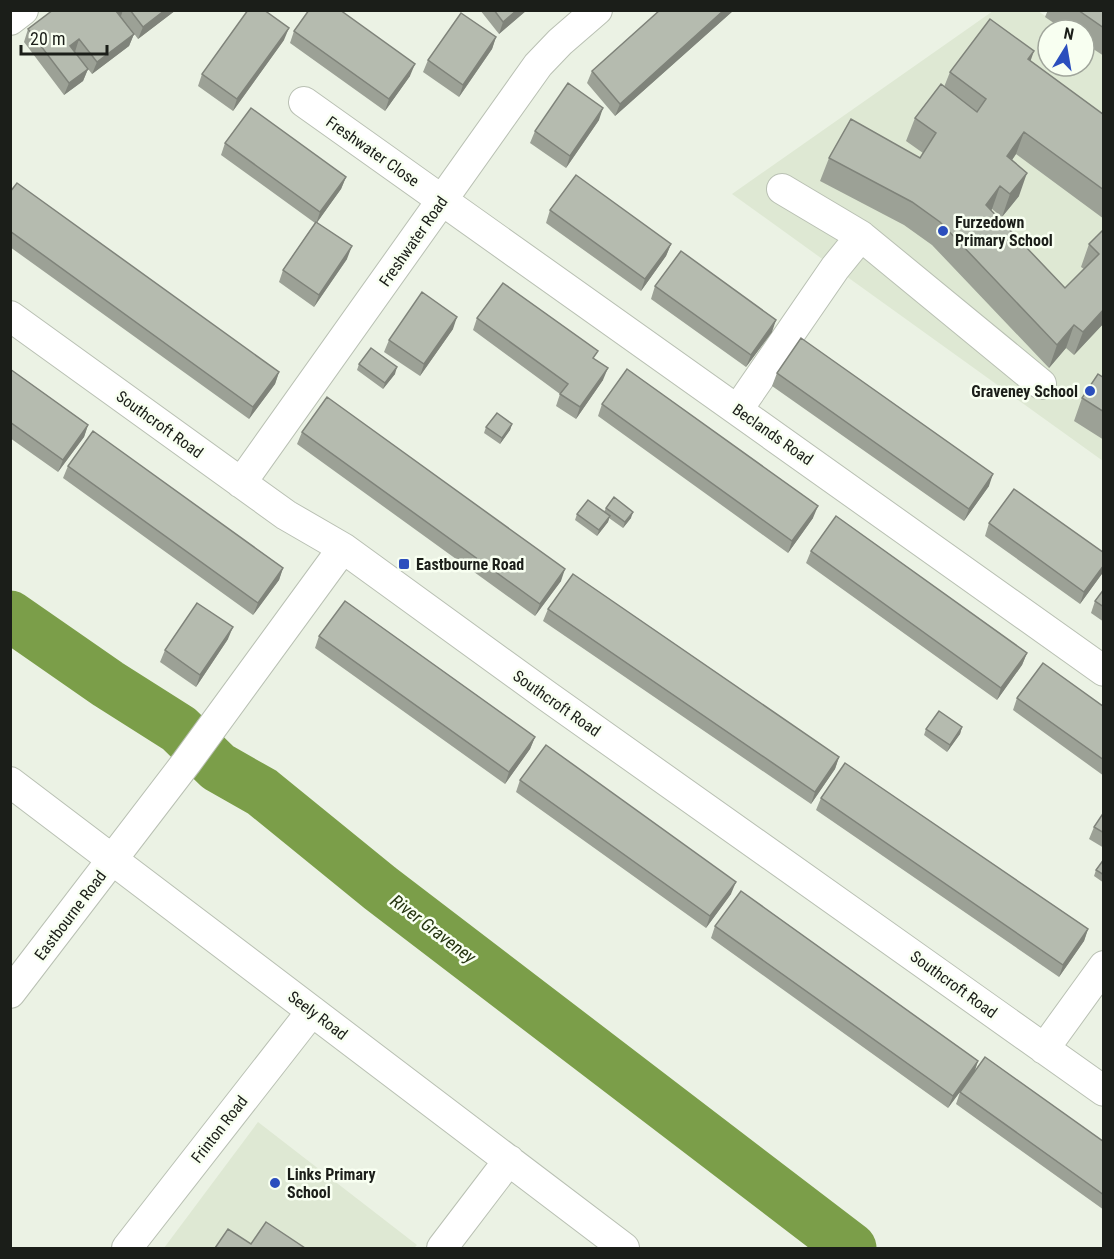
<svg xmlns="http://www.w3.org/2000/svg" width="1114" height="1259" font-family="'Roboto Condensed',sans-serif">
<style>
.built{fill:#dee8d3}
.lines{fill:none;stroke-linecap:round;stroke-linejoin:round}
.river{stroke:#7b9e49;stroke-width:51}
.minor-casing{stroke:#b9c0b3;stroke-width:32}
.minor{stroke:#fff;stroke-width:30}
.wall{fill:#9ca196}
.shaded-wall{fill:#7f837a}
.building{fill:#b5bbaf;stroke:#7f837a;stroke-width:1.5}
.poi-dot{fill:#2b4ebd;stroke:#f8fff1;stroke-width:2}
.labels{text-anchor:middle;stroke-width:5;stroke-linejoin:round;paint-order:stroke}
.street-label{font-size:16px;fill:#1b1e19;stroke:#f8fff1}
.poi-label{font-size:16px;font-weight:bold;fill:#1b1e19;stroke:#f8fff1;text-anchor:start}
.water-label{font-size:18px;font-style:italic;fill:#273612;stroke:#f8fff1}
</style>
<rect width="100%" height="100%" fill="#ebf2e4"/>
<path class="built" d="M993,11H1038L1066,30H1048V66H1084V42L1103,55V461L732,194Z
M258,1122L417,1245L414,1248H164Z"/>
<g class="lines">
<path class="river" d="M10,616L108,684L179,729L218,767L262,792L380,888L851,1248"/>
<defs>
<path id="minor" d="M10,20L23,10
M304,102L1104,671
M782,189L861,236
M10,316L286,515L343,548L547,696L1104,1091
M738,409L835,268L861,236L1041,384
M241,483L538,65L560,42L597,10
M10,782L624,1248
M10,993L186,763L343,548
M1044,1049L1104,966
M127,1248L312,1011
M442,1248L509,1160"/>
</defs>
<use href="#minor" class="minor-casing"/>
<use href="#minor" class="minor"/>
</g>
<path class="wall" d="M53,10H176L138,39L121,16L134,34L129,46L92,74L75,52L88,69L83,81L64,95L24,42L28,29Z
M480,10H527L499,34Z
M660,10H734L615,116L587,83L592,71Z
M1048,10H1104V56L1084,43V30H1064L1045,17Z
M294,31L410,76L385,111L290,43Z
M496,37L492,49L459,97L423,72L428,60Z
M284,40L233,111L198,86L202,74Z
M1030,61L1104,115V219L1016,154L1012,160L1019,196L1002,217L992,209L991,210L1065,288L1084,269L1081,267L1089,244L1104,229V323L1074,355L1066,348L1049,368L932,245L904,225L820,181L829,158H920L923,153L906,141L915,118L944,87L950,72Z
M599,120L566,168L530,143L535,131Z
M225,143L346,177L341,189L317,222L347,259L314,307L279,282L283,270L315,223L221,155Z
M10,192L279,372L275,384L249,419L10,247Z
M550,210L671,244L666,256L641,291L546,223Z
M655,286L772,332L746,367L651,299Z
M477,318L603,380L576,419L556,406L560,394L473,330Z
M453,329L420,376L384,352L389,340Z
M359,364L395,374L383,389L357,370Z
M10,369L88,425L84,437L58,472L10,438Z
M777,373L989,486L964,521L772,386Z
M1104,378V440L1074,421L1082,398Z
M602,404L813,518L788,553L598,416Z
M512,424L510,430L500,444L484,433L486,427Z
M302,432L561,581L535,616L297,444Z
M68,466L283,568L279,580L253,615L63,478Z
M606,508L631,518L623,528L609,518L608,522L597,536L575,520L577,514L604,512Z
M989,523L1104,553V571L1080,604L985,536Z
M811,551L1027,653L1022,665L997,700L806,563Z
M1104,589V622L1091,613L1095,601Z
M548,609L839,757L835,769L811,804L543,621Z
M319,636L535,737L530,749L505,784L315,648Z
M228,639L196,687L160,662L165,650Z
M1017,698L1104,707V776L1013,710Z
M962,727L960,734L947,752L924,735L926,729Z
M520,780L731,894L706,928L516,792Z
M821,798L1088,929L1084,941L1059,977L816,810Z
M1104,812V848L1089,839L1094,827Z
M1104,859V883L1094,876L1096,870Z
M715,926L978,1061L974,1073L948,1108L711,938Z
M960,1092L1104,1142V1210L956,1104Z"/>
<path class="shaded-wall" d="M117,10H123L121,16L112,23Z
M165,10H176L138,39L143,27Z
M517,10H527L499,34L503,22Z
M724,10H734L615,116L620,104Z
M289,28L284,40L233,111L237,99Z
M134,34L129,46L92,74L97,62Z
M496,37L492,49L459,97L463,85Z
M79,39L75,52L70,46Z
M1034,51L1026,74L1028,59Z
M415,64L410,76L385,111L389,99Z
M88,69L83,81L64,95L69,83Z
M603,108L599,120L566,168L570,156Z
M1024,132L1016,154L999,179L1007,156Z
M1027,173L1019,196L1002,217L1010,194Z
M346,177L341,189L316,224L320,212Z
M1000,186L992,209L977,227L986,205Z
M671,244L666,256L641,291L645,279Z
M352,246L347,259L314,307L319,295Z
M1104,309V323L1074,355L1083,332Z
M457,317L453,329L420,376L424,364Z
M776,320L772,332L746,367L751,355Z
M1074,325L1066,348L1049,368L1057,345Z
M397,367L395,374L383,389L385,383Z
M608,368L603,380L576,419L580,407Z
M279,372L275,384L249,419L253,407Z
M512,424L510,430L500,444L502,438Z
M88,425L84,437L58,472L63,460Z
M993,474L989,486L964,521L969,509Z
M818,506L813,518L788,553L792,541Z
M633,512L631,518L623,528L625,522Z
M610,516L608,522L597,536L599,530Z
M1104,565V571L1080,604L1084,592Z
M283,568L279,580L253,615L258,603Z
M565,569L561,581L535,616L540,604Z
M233,627L228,639L196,687L200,675Z
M1027,653L1022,665L997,700L1001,688Z
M962,727L960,734L947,752L950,745Z
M535,737L530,749L505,784L509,772Z
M839,757L835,769L811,804L815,792Z
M736,882L731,894L706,928L710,916Z
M1088,929L1084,941L1059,977L1063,965Z
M978,1061L974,1073L948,1108L953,1096Z"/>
<path class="building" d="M53,10H117L116,11L134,34L97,62L79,39L70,46L88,69L69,83L28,29Z
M130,10H165L143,27Z
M248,10H264L289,28L237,99L202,74Z
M309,10H340L415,64L389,99L294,31Z
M494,10H517L503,22Z
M660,10H724L620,104L592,71Z
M1078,10H1104V28Z
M461,13L496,37L463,85L428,60Z
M990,19L1034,51L1028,59L1104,115V190L1024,132L1007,156L1027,173L1010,194L1000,186L986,205L1065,288L1099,254L1089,244L1104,229V309L1083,332L1074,325L1057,345L940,222L912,202L829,158L851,119L920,158L936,133L915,118L941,84L977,112L986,99L950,72Z
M568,83L603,108L570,156L535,131Z
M251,108L346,177L320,212L225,143Z
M576,175L671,244L645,279L550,210Z
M17,183L279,372L253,407L10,231V192Z
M316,222L352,246L319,295L283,270Z
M681,251L776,320L751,355L655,286Z
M503,283L598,351L593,358L608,368L580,407L560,394L568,384L477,318Z
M422,292L457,317L424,364L389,340Z
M801,338L993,474L969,509L777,373Z
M371,348L397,367L385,383L359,364Z
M10,369L88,425L63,460L10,422Z
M627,369L818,506L792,541L602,404Z
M1098,374L1104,378V412L1082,398Z
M327,397L565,569L540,604L302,432Z
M497,413L512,424L502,438L486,427Z
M93,431L283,568L258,603L68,466Z
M1014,489L1104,553V565L1084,592L989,523Z
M614,497L633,512L625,522L606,508Z
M588,500L610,516L599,530L577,514Z
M836,516L1027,653L1001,688L811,551Z
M573,574L839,757L815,792L548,609Z
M1104,589V607L1095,601Z
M345,601L535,737L509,772L319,636Z
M197,603L233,627L200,675L165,650Z
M1043,663L1104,707V760L1017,698Z
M939,711L962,727L950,745L926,729Z
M546,745L736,882L710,916L520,780Z
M845,763L1088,929L1063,965L821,798Z
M1104,812V833L1094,827Z
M1104,859V875L1096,870Z
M741,891L978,1061L953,1096L715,926Z
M985,1057L1104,1142V1195L960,1092Z
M266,1222L305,1248H215L228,1229L251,1244Z"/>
<g class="poi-dot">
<circle cx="943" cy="231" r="6"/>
<circle cx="1090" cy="391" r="6"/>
<rect x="398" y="558" width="12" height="12" rx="3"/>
<circle cx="275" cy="1183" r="6"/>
</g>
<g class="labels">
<g class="street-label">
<text transform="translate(373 151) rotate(35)" y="6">Freshwater Close</text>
<text transform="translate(413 241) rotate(-55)" y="6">Freshwater Road</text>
<text transform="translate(160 424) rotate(36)" y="6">Southcroft Road</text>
<text transform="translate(773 434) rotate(35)" y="6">Beclands Road</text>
<text transform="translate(557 703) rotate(35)" y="6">Southcroft Road</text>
<text transform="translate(70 915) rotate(-53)" y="6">Eastbourne Road</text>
<text transform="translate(954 984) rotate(36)" y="6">Southcroft Road</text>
<text transform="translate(318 1015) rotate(37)" y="6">Seely Road</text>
<text transform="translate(219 1129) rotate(-52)" y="6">Frinton Road</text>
</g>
<g class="poi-label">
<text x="955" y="228">Furzedown<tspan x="955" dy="18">Primary School</tspan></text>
<text x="1078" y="397" text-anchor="end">Graveney School</text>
<text x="416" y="570">Eastbourne Road</text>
<text x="287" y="1180">Links Primary<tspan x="287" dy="18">School</tspan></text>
</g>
<g class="water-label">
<text transform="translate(433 929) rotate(37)" y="6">River Graveney</text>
</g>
</g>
<rect width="1114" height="1259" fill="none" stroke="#1b1e19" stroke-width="24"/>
<g transform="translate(1066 48) rotate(11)"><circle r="28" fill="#f8fff1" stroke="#a0a59b" stroke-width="1.5"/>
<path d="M0-4.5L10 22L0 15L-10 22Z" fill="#2b4ebd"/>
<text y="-9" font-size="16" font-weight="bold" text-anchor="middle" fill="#1b1e19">N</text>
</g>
<path d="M21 45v9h86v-9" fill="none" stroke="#1b1e19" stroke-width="3"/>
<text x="30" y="45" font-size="18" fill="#1b1e19" stroke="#f8fff1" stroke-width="4.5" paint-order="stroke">20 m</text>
</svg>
